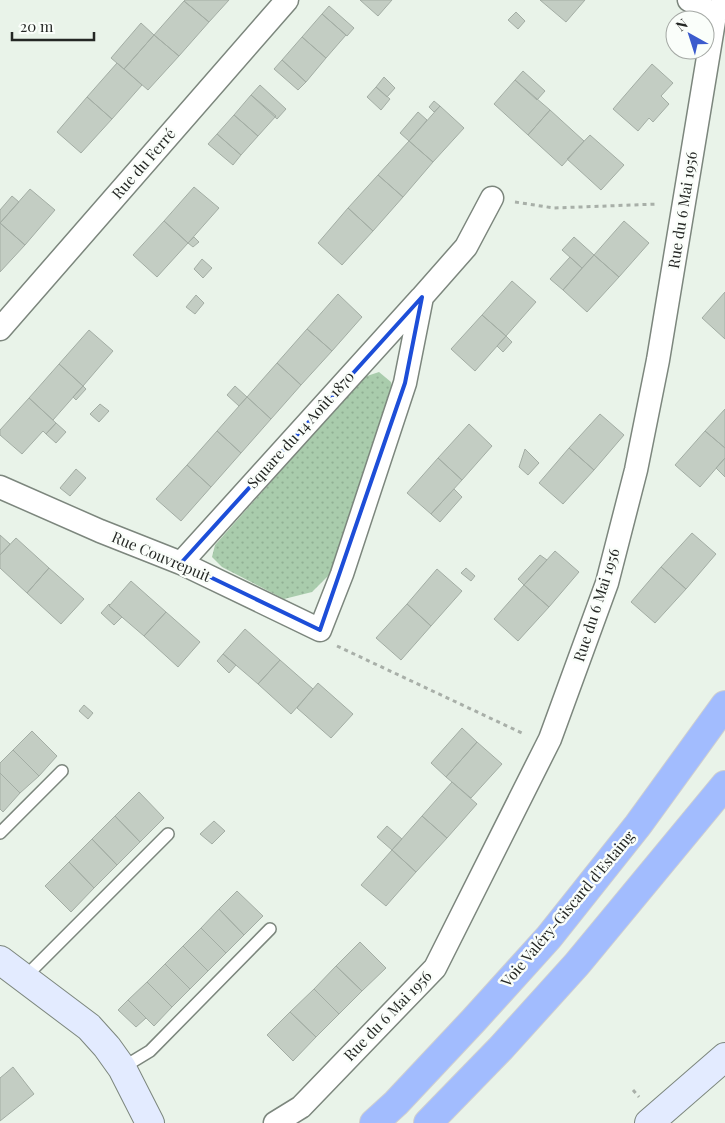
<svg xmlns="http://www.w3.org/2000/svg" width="725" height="1123" font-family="'Playfair Display',serif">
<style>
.grass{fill:url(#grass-dots)}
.building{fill:#c3cdc3;stroke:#a3ada4}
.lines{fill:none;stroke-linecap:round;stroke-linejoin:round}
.lane-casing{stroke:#7c867d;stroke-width:14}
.street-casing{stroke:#7c867d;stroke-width:25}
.secondary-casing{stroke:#7c867d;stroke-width:30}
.highway-casing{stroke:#cfcfcf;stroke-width:30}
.path{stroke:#a8afa8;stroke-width:3;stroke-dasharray:4 4;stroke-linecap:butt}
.lane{stroke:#fff;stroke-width:11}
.street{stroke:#fff;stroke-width:22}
.secondary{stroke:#e3ebff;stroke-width:28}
.highway{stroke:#a2bcfe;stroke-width:28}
.marked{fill:none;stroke:#1d4ed8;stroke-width:4;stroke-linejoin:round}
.labels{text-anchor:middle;stroke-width:5;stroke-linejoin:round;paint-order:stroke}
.street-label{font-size:15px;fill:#242724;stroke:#fafefa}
</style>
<defs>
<pattern id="grass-dots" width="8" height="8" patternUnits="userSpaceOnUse" patternTransform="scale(1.25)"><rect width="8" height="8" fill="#a9ccac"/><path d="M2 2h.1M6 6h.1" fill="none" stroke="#91af94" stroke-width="1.8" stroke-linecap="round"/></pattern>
</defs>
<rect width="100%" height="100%" fill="#e9f3e9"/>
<path class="grass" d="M379,372L391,382L393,393L335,569L312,592L284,599L222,567L212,557L215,545L364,377Z"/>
<path class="building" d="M185,0H229L209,22L184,1Z
M360,0H392L378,16Z
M540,0H585L566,22Z
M184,1L209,22L179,56L154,35Z
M329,6L354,28L347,36L322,14Z
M516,12L525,21L518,29L508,20Z
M322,14L346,35L326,58L302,37Z
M141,23L154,35L124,69L111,58Z
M154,35L179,56L148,90L124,69Z
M302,37L326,58L306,82L282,60Z
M282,60L306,82L298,90L274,69Z
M117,63L142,85L112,119L87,97Z
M652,64L673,83L661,96L669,104L653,122L649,118L638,131L613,109Z
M523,71L545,91L537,100L515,80Z
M384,77L395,88L387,97L376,87Z
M515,80L550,110L528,135L494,104Z
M260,85L286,109L277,119L251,95Z
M376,87L390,99L381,110L367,97Z
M251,95L276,116L258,136L234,115Z
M87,97L112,119L81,153L57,132Z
M434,101L440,106L434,112L429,107Z
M440,106L464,128L433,162L409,141Z
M550,110L584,141L562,166L528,135Z
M418,112L427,120L409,141L400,133Z
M234,115L258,136L241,155L217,134Z
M217,134L241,155L233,165L208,144Z
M590,135L624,165L601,190L567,159Z
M409,141L433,162L403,197L378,175Z
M378,175L403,197L373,231L348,208Z
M194,187L219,208L188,243L164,221Z
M30,189L55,210L25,245L0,223Z
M12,196L19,202L0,223V210Z
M348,208L373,231L342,265L318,243Z
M164,221L188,243L157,277L133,255Z
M624,221L649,243L619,277L594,255Z
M0,223L25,245L0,272Z
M194,237L199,242L193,247L188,243Z
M574,237L594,255L582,268L562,250Z
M594,255L619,277L587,312L563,290Z
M570,257L582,268L563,290L550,279Z
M202,259L212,268L203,278L194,269Z
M512,281L536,302L506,336L482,315Z
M725,292V339L702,318Z
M338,294L362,317L332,351L307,329Z
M196,295L204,303L195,314L186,307Z
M482,315L506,336L475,371L451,349Z
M307,329L332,351L301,385L277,363Z
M89,330L113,351L83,386L59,364Z
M506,336L512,342L503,352L497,346Z
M277,363L301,385L271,419L247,397Z
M59,364L83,386L53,420L29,398Z
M83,386L86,389L76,400L73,397Z
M235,386L247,397L239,406L227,395Z
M247,397L271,419L241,453L217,431Z
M29,398L56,423L46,434L43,431L22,454L0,435V430Z
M100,404L109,411L99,422L90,414Z
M725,409V448L705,431Z
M600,414L624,435L594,470L569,448Z
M56,423L66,432L56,443L46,434Z
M469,424L492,446L462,480L438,458Z
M217,431L241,453L211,487L187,465Z
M705,431L725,448V458L700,487L675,465Z
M569,448L594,470L563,504L539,483Z
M525,449L539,463L528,475L519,467Z
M438,458L462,480L431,514L407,493Z
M725,458V477L716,468Z
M187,465L211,487L181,521L156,499Z
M76,469L86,478L70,496L60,488Z
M454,489L462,497L440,522L431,514Z
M692,533L716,554L686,589L661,567Z
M0,535L10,544L0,555Z
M16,538L49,568L27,593L0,568V555Z
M555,551L579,572L549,607L524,585Z
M540,555L547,560L524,585L518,579Z
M661,567L686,589L655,623L631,602Z
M49,568L84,599L61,624L27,593Z
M466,568L475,576L471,581L461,573Z
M437,569L462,591L431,626L407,604Z
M131,581L166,612L144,636L109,606Z
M524,585L549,607L518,641L494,619Z
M109,604L110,605L109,606L122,617L114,625L101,613Z
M407,604L431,626L401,660L376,638Z
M166,612L200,642L178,667L144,636Z
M245,629L280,660L258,684L223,654Z
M223,654L236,665L229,673L217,661Z
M280,660L313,689L291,714L258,684Z
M318,683L353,714L331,738L297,708Z
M84,705L93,713L88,719L79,711Z
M462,728L477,742L446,777L431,763Z
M32,731L57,756L39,776L13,750Z
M477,742L502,764L471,798L446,777Z
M13,750L39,776L20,793L0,773V763Z
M0,773L20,793L3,812L0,809Z
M452,782L477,804L447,838L422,816Z
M139,792L164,818L140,842L115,816Z
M115,816L140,842L117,865L92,839Z
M422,816L447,838L416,872L392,850Z
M214,821L225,831L212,844L200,834Z
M387,826L402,839L392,850L377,837Z
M92,839L117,865L94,888L69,862Z
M392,850L416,872L386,906L361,885Z
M69,862L94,888L71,912L45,886Z
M237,891L263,916L244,935L219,909Z
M219,909L244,935L226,953L201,928Z
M201,928L226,953L208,971L183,946Z
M360,942L386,968L362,991L336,966Z
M183,946L208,971L190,989L165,964Z
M165,964L190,989L172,1007L147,982Z
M336,966L362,991L339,1014L314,989Z
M147,982L172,1007L154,1026L128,1000Z
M314,989L339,1014L316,1037L290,1012Z
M128,1000L146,1018L136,1027L118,1010Z
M290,1012L316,1037L293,1061L267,1035Z
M13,1067L34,1094L0,1121V1078Z"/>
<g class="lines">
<defs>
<path id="lane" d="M0,833L62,771
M24,978L168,834
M122,1068L150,1051L270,929"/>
<path id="street" d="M689,0L715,15
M0,329L287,0
M0,487L100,531L181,563L320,630L342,574L405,383L422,297L466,247L492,198
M181,563L421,298
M275,1123L301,1107L435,968L550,739L607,583L636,470L658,360L715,15L725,0"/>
<path id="secondary" d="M0,960L89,1027L107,1047L122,1068L150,1123
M649,1123L725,1057"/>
<path id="highway" d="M374,1123L396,1103L473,1021L549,937L638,825L725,705
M428,1123L501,1048L577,964L725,785"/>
</defs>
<use href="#lane" class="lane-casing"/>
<use href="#street" class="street-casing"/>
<use href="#secondary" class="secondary-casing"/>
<use href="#highway" class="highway-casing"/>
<path class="path" d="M515,202L554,208L658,204
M337,646L524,734
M633,1090L639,1097"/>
<use href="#lane" class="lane"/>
<use href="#street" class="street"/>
<use href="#secondary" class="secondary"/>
<use href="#highway" class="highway"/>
</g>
<path class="marked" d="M422,297L405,383L320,630L181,563Z"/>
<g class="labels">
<g class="street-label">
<text transform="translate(144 164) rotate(-49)" y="5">Rue du Ferré</text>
<text transform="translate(683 210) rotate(-81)" y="5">Rue du 6 Mai 1956</text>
<text transform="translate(301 430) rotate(-48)" y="5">Square du 14 Août 1870</text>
<text transform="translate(161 557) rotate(23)" y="5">Rue Couvrepuit</text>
<text transform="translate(597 605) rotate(-72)" y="5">Rue du 6 Mai 1956</text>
<text transform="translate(568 909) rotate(-50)" y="5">Voie Valéry-Giscard d'Estaing</text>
<text transform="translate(388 1016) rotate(-46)" y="5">Rue du 6 Mai 1956</text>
</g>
</g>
<g transform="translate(690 35) rotate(321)"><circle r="24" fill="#fafefa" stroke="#a4a8a4"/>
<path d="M0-4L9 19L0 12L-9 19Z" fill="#3b5bcd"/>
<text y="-8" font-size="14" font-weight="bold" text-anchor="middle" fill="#242724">N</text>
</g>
<path d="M12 32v8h82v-8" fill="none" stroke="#242724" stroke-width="2.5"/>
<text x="20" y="32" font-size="15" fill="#242724" stroke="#fafefa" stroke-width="4" paint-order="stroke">20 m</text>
</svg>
